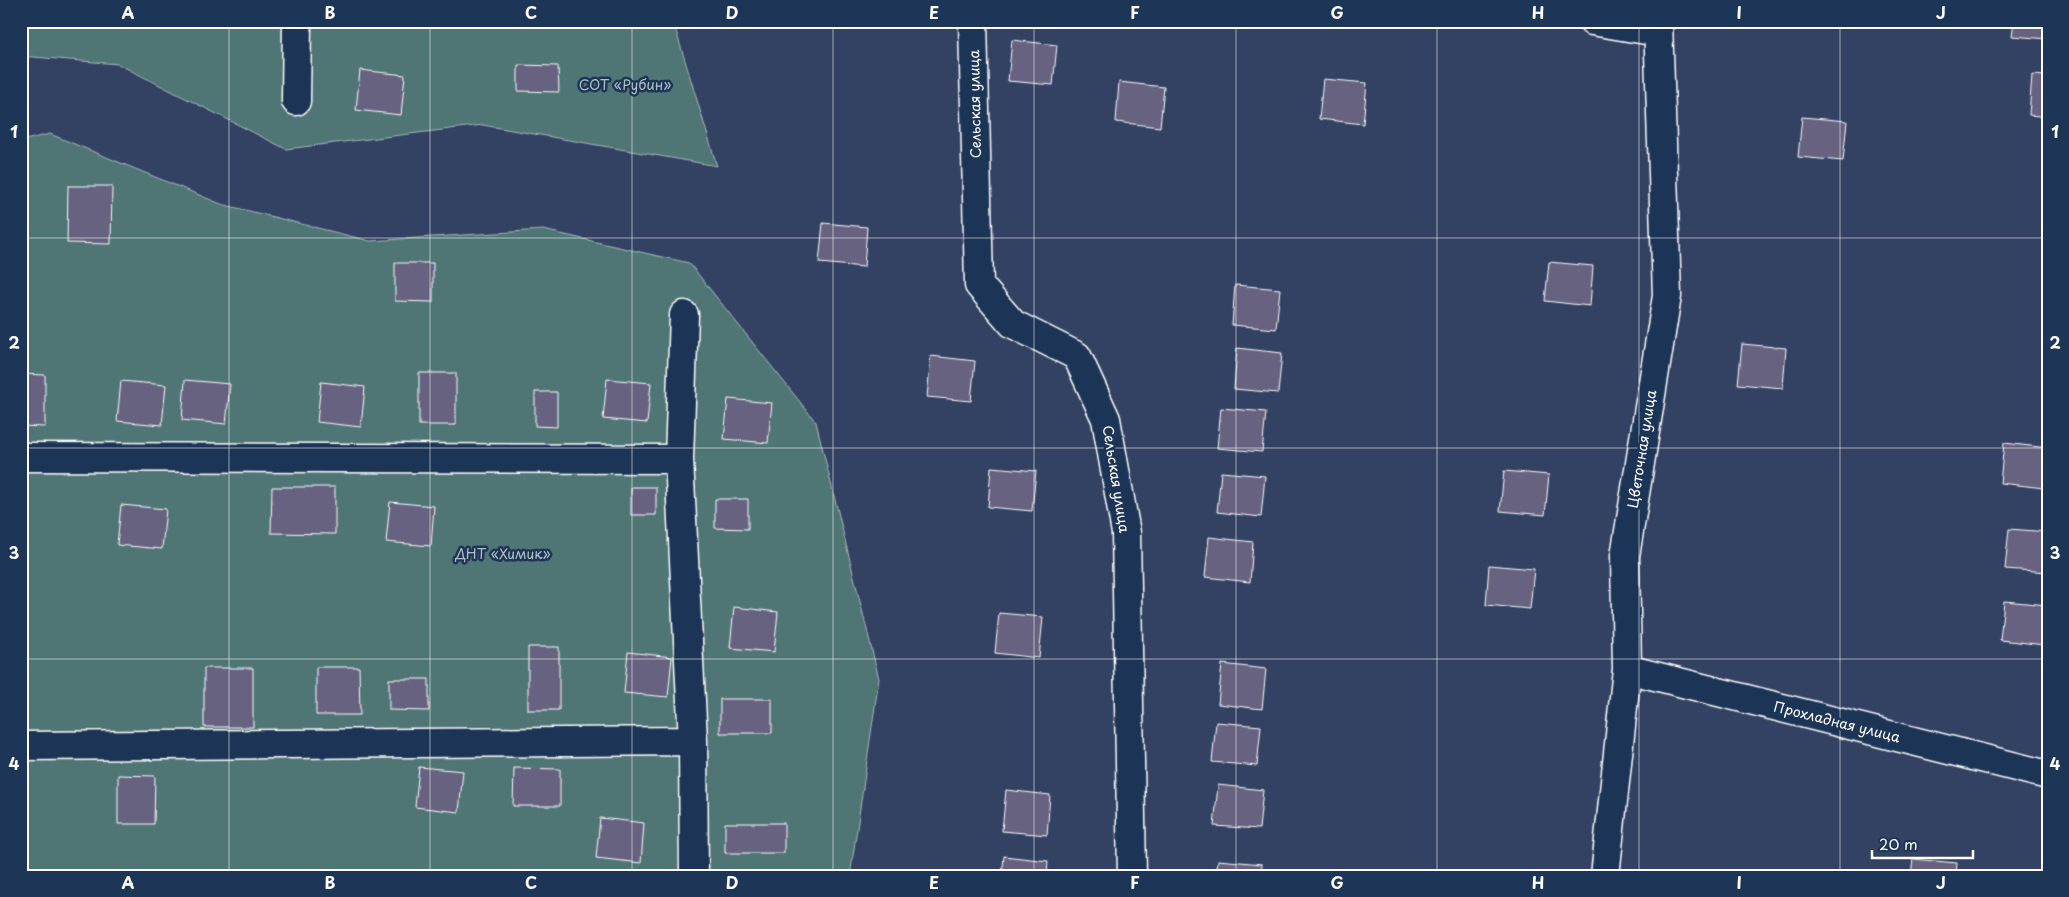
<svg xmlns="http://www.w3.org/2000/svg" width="2069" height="897" font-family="'Playpen Sans',sans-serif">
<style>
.green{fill:#4f7475;stroke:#a7baba}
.building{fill:#666280;stroke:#fff}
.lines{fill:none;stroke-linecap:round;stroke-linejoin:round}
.minor-casing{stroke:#fff;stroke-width:31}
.minor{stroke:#1d3557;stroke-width:28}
.grid{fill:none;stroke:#fff;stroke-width:1;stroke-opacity:0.55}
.labels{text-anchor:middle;stroke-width:5;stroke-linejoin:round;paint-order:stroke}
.park-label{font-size:14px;fill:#b0c0c1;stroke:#1d3557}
.street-label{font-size:14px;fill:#fff;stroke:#1d3557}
.neatline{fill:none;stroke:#fff;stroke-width:2}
.grid-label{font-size:16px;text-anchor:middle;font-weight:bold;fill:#fff}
</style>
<rect width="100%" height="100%" fill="#334263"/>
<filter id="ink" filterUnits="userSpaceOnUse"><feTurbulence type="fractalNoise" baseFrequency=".02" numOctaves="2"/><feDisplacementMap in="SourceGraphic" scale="10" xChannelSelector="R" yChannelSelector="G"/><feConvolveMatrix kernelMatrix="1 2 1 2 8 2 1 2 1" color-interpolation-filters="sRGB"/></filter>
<g filter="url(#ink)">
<path class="green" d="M21,21H673L717,166L483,125L286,149L118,64L21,56Z
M50,134L221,204L370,241L543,230L689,263L816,422L879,679L850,876H21V141Z"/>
<path class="building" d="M2014,21H2048V39L2012,36Z
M1012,40L1057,45L1053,85L1008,81Z
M518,65L558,66L559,92L518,91Z
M360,70L405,75L401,115L356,110Z
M2032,75L2048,76V117L2029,115Z
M1323,79L1367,83L1363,124L1319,119Z
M1119,82L1164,87L1160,127L1116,122Z
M1802,117L1847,121L1843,161L1798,157Z
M68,186H112L111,244L67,243Z
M823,223L867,227L864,267L819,263Z
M1549,262L1593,266L1590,306L1545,301Z
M395,263H433V302L395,301Z
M1235,285L1280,289L1276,329L1232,325Z
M1742,344L1786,348L1783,388L1738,384Z
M1237,348L1282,353L1278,393L1234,389Z
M931,356L975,361L971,401L927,397Z
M419,373H456V425H419Z
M21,374L45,375V427L21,426Z
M607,379L651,383L647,423L603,419Z
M185,380L230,384L226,424L182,420Z
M121,381L166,385L162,425L117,421Z
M321,382L365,387L361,427L317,422Z
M535,392H557V427L535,426Z
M728,399L772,403L768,443L724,439Z
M1221,408L1266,412L1262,452L1217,448Z
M2004,443L2048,448L2044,488L2000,483Z
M991,467L1036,471L1032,511L988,507Z
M1504,471L1549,475L1545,515L1500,511Z
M1221,472L1265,476L1261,517L1217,512Z
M272,487H335V534L271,533Z
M631,487H656V515H631Z
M715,499H748V529L715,528Z
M390,502L434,506L431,546L386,542Z
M121,505L166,509L162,549L117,545Z
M2009,529L2048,532V572L2005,569Z
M1209,537L1253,542L1250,582L1205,577Z
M1489,565L1534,569L1530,609L1486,605Z
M2004,601L2048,605L2045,645L2000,640Z
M734,607L778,612L774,652L730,648Z
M999,613L1043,617L1039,658L995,653Z
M528,647H559V710H528Z
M628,652L672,657L668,697L624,693Z
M1222,664L1266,669L1262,709L1218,704Z
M316,667H359L360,715H316Z
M204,668H253V727H204Z
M389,679H429V711L389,710Z
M720,699H772V733H720Z
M1216,722L1261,726L1257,766L1212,762Z
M419,767L463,771L459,812L415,807Z
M514,768L560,769V806H513Z
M118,775L155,776L154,824H118Z
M1218,785L1263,790L1259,829L1214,826Z
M1006,790L1050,795L1047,835L1002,831Z
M600,818L644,823L641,863L596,858Z
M725,823H784V853H725Z
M1004,856L1048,861L1047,876H1002Z
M1913,859L1957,863L1956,876H1911Z
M1218,860L1262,864L1261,876H1216Z"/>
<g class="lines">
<defs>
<path id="minor" d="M973,21L979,285L1013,324L1077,356L1106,419L1126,533L1132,876
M1592,21L1658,32
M296,101L297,21
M684,315L679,459L693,741L694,876
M21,457L679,459
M1627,669L2048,775
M21,746L693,741
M1605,876L1627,669L1625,556L1667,296L1658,21"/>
</defs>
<use href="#minor" class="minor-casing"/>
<use href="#minor" class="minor"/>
</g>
</g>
<path class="grid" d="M229,21V876M430,21V876M632,21V876M833,21V876M1034,21V876M1236,21V876M1437,21V876M1639,21V876M1840,21V876M21,238H2048M21,448H2048M21,659H2048"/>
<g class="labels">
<g class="park-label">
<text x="625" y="90">СОТ «Рубин»</text>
<text x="503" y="559">ДНТ «Химик»</text>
</g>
<g class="street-label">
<text transform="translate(975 104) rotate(-91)" y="5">Сельская улица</text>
<text transform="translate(1642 449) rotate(-81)" y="5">Цветочная улица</text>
<text transform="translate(1116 479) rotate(81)" y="5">Сельская улица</text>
<text transform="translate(1837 722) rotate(14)" y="5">Прохладная улица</text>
</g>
</g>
<rect width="2069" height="897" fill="none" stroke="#1d3557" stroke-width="55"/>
<path d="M1872 850v8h101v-8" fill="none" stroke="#ffffff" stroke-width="2.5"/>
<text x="1879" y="850" font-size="15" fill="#ffffff" stroke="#1d3557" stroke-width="4" paint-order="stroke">20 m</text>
<rect x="28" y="28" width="2014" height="842" class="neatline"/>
<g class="grid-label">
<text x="128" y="19">A</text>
<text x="330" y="19">B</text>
<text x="531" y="19">C</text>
<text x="732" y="19">D</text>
<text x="934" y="19">E</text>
<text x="1135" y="19">F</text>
<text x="1337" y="19">G</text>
<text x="1538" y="19">H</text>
<text x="1739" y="19">I</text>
<text x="1941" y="19">J</text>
<text x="14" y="138">1</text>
<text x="2055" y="138">1</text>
<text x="14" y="349">2</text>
<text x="2055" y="349">2</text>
<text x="14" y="559">3</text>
<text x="2055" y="559">3</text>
<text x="14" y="770">4</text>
<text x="2055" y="770">4</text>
<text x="128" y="889">A</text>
<text x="330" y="889">B</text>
<text x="531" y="889">C</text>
<text x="732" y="889">D</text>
<text x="934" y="889">E</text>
<text x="1135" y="889">F</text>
<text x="1337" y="889">G</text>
<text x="1538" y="889">H</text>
<text x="1739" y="889">I</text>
<text x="1941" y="889">J</text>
</g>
</svg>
